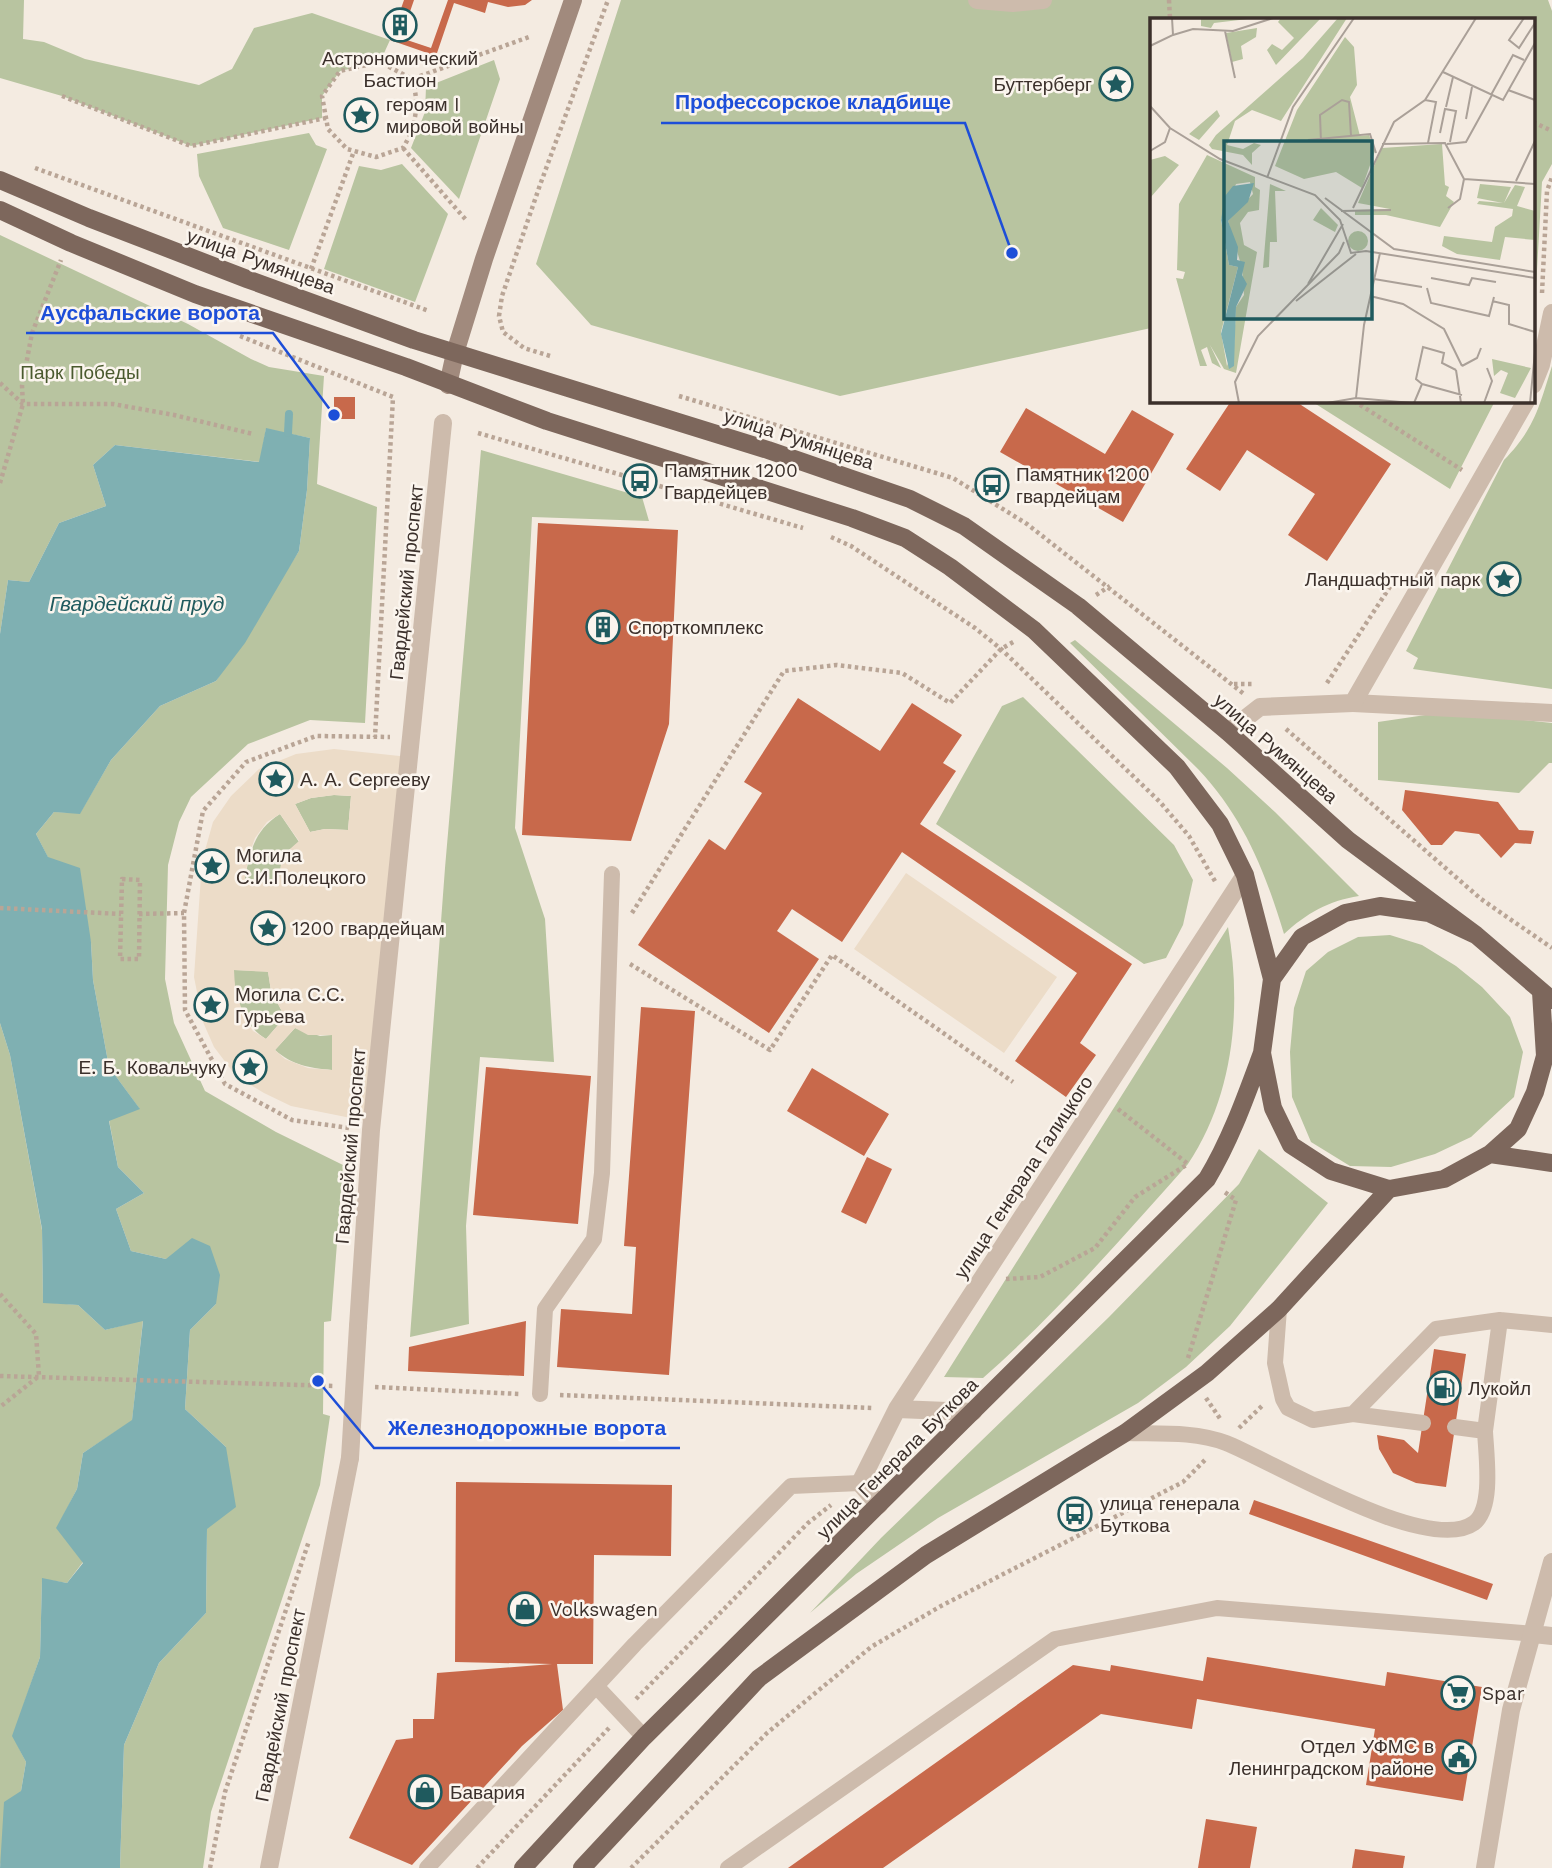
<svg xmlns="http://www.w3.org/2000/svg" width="1552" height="1868" font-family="'Work Sans',sans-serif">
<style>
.green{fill:#b8c4a0}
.plaza{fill:#ecdcc8;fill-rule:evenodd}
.water{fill:#7fb0b2}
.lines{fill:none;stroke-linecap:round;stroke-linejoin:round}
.stream{stroke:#7fb0b2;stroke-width:8}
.building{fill:#c8694b}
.path{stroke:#b9a596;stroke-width:4.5;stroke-dasharray:3.5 3.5;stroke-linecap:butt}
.service{stroke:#cdbbac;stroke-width:16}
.pedestrian{stroke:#cdbbac;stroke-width:18}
.minor{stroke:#cdbbac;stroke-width:18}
.tertiary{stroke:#cdbbac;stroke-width:18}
.secondary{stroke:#a18a7d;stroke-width:18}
.primary{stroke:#7d675c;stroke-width:18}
.pedestrian-bridge{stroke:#cdbbac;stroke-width:18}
.labels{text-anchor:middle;stroke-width:5;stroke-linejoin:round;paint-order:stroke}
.poi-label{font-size:19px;fill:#3b302b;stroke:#fbf5ee;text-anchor:start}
.street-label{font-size:19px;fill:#3b302b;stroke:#fbf5ee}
.park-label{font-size:19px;fill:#4a5a2e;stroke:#fbf5ee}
.water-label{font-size:21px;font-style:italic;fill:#1f5a5e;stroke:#fbf5ee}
.inset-road{fill:none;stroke:#aaa098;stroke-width:2}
.view{fill:#1f5a5e;fill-opacity:0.15;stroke:#1f5a5e;stroke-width:3.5}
.inset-edge{fill:none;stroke:#3b302b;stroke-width:3.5}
.leader{fill:none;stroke:#1d4ed8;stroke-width:2.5}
.callout-dot{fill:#1d4ed8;stroke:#fbf5ee;stroke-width:2.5}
.callout-label{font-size:21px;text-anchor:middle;font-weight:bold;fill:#1d4ed8;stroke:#fbf5ee;stroke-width:5;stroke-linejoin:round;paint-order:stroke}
</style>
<rect width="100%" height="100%" fill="#f4ebe1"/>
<path class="green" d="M0,0H24L23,39L44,42L85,59L199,85L232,69L254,28L312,13L390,40L380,62L340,71L322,96V118L191,146L62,96L0,78Z
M621,0H1548L1552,11V164L1542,182L1534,323L1533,326V19H1151V328L840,396L591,325L536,264Z
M494,60L500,79L459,199L411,148L425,112L426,87Z
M309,133L316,145L327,149L289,250L223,228L199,176L197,154Z
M402,164L448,214L415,302L324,269L359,166L381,170Z
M0,235L188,324L251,359L269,367L324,376L317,484L377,507L365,723L310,720L248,744L191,797L179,822L168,865L165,979L174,1023L205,1091L276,1132L343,1165L331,1321L324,1322L323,1414L330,1416L320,1485L211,1812L203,1868H120L124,1745L159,1663L206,1613L207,1528L226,1447L185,1409L190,1330L216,1304L166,1259L131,1251L116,1209L144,1193L118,1167L109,1120L139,1108L109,1067L93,980L91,942L36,834L54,812L80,813L111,760L160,706L216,681L299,551L307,490L310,438L266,429L260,462L115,445L93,465L106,506L59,523L29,582L8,580L0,634Z
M1552,366V689L1413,669L1418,658L1406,651L1504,460C1535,428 1539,407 1552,366Z
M1311,401H1495L1450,489Z
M481,450L642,497L649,521L532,517L515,828L545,919L554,1062L480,1057L466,1226L469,1324L410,1337L445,868Z
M1075,640L1227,768L1275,812L1359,896C1328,901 1307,913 1284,934C1265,871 1244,818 1198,769L1070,643Z
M1023,697L1174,845L1193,880L1183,925L1166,958L1144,964L936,824L1002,706Z
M1446,712L1552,723V763H1549L1519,793L1378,780V722Z
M334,795L351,796L348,830L325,829L310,832L295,804L311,798Z
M280,814L299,842L282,856L279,882L244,883C250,853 253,831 280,814Z
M1228,927C1242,1008 1234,1095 1188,1164C1122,1238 1057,1313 983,1378L944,1377Z
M1390,935L1422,945L1456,966L1482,987L1510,1017L1523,1052L1514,1097L1471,1137L1435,1154L1391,1167L1350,1166L1311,1142L1292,1097L1290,1052L1294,1008L1306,971L1328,952L1358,937Z
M233,970L268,971L271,991L285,1017L266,1039C242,1024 235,997 233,970Z
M0,1023L10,1055L42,1230L43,1302L78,1305L105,1330L143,1320L132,1421L83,1453L77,1489L57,1528L83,1562L67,1583L42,1579L40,1657L13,1736L26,1762L21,1791L0,1866Z
M295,1028L320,1036L332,1035V1070C310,1068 292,1065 275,1050Z
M1259,1149L1328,1203L1230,1326L1186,1367L1138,1403L938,1518L856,1574L810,1613L881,1538L1109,1317L1239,1184Z"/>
<path class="plaza" d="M334,749L409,757L371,1122L291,1106L264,1093L236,1076L214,1047L203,1022L194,977L202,861L213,822L231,796L259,769L296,754ZM334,795L351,796L348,830L325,829L310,832L295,804L311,798ZM280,814L299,841L282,856L279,882L244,883L249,855L255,838L267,822ZM234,970L268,972L271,991L285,1017L266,1039L253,1031L244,1017L235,988ZM295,1028L308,1035H332V1070L308,1068L285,1059L275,1050Z
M906,873L1057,977L1004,1053L854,949Z"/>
<path class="water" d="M266,428L310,438L307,490L299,551L245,643L216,681L160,706L111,760L80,814L54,812L36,834L48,857L80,868L91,942L93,980L109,1067L140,1109L109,1121L118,1167L144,1193L116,1209L131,1251L166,1259L192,1238L210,1246L220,1275L216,1304L190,1330L185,1409L226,1447L236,1507L207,1529L206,1613L159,1663L124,1745L120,1868H0L4,1802L21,1791L26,1762L12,1736L40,1657L42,1578L67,1583L83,1563L56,1528L77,1489L83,1453L132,1420L143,1321L105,1330L78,1305L43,1303L42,1229L10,1055L0,1023V634L8,580L29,582L59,523L106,506L93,465L115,445L259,462Z"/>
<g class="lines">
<path class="stream" d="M288,433L289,414"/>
</g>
<path class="building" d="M404,0H414L401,38L431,48L448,0H532L525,5L508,7L488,2L485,13L454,3L436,56L390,40Z
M334,397H355V419H334Z
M1231,401H1295L1391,464L1327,561L1288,535L1315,494L1247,450L1220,491L1186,469Z
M1026,408L1105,454L1132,410L1174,434L1123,522L1000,452Z
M538,523L678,530L669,724L631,841L522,835Z
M798,698L880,751L912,703L962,735L943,763L956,771L920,824L1132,964L1080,1043L1096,1055L1066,1097L1015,1061L1077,973L902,852L842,942L792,909L777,931L819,959L769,1033L638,945L709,839L725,850L762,793L744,782Z
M1405,790L1498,802L1519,830L1534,831L1531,844L1515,843L1501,858L1479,834L1455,831L1442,845H1431L1402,810Z
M641,1007L695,1011L669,1375L557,1367L561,1309L632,1314L636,1247L624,1246Z
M486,1067L591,1076L578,1224L473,1215Z
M812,1068L889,1114L864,1156L787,1111Z
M867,1157L892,1169L866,1224L841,1212Z
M526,1321L524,1376L408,1371L409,1347Z
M1434,1349L1466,1354L1446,1487L1416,1483L1393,1473L1379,1449L1377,1435L1404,1440L1418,1453Z
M456,1482L672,1485L671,1556L594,1555L593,1664H557L563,1710L522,1746L412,1865L349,1838L396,1740L413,1738V1719H434L437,1673L552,1664L455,1662Z
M1254,1500L1493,1584L1487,1600L1249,1514Z
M1207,1657L1385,1686L1387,1672L1482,1687L1463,1801L1366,1785L1375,1729L1197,1699L1192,1729L1101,1714L883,1868H788L1073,1665L1110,1671L1111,1665L1203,1681Z
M1206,1819L1257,1827L1250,1868H1198Z
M1355,1849L1405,1856L1403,1868H1352Z"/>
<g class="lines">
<path class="path" d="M1169,0L1170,19
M412,79C420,104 416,126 403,148L376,157L347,149L328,129L322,96L340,71L380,62L412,79L529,37
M62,96L191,146L326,118
M1533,122L1552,131
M403,148L467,221
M35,168L429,311
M311,269L354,151
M1542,293L1547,191L1552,177
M240,336L393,397L375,737
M550,356L524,348L503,332L499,316L502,296L540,185L608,0
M0,383L23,404H113L174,415L253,434
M679,396L953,478L1027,524L1244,694
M1354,401L1462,470
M478,433L803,528
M0,483L23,404L22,386L32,333L61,260
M831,537L851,546L975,628L1001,649L1160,802L1189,836L1216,883
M1096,595L1110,586
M1327,683L1399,573
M1234,684H1253
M1286,729L1481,899L1552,948
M122,879L140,880L139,959H120Z
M0,908L121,914
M632,913L784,671L837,665L902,673L950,703L1001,649L1015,641
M139,914L184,913
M630,964L770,1050L832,955L1013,1082
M1118,1109L1188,1164
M349,1128L292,1120L225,1084L185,1010L184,913L203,811L246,762L316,736L390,737
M1006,1279L1040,1277L1095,1248L1135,1197L1188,1164
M0,1294L36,1334L39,1376L0,1407
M1188,1358L1236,1200L1223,1191
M0,1376L335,1386
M375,1387L520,1394
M560,1395L873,1408
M1206,1398L1221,1420
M1239,1428L1263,1405
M636,1699L808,1523L831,1505
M210,1868L225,1792L309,1541
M477,1868L609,1728
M631,1868L767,1733L871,1647L941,1606L1183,1482L1207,1458"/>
<path class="service" d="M1279,1309L1275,1363L1283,1399L1288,1408L1313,1420L1353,1414L1423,1423
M540,1394L545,1309L594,1239L602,1173L612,874
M1353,1414L1436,1329L1500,1320L1552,1325
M1455,1427L1485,1431L1500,1320
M1125,1433C1158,1434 1194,1431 1226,1443C1274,1462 1428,1556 1474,1523C1494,1508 1486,1454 1485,1431
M596,1686L644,1737
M427,1868L635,1644L791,1486L860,1483
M728,1868L1055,1639L1217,1608L1534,1634"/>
<path class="pedestrian" d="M358,1326L371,1130L443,423
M269,1868L350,1458"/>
<path class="minor" d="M977,0L1013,3L1043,0
M1353,703L1552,713
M897,1409L973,1412
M879,1505L860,1483L897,1409L1245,875
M1534,1634L1552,1636
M1485,1868L1511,1710L1552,1562"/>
<path class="tertiary" d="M1533,385L1541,365L1552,313
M1228,732L1260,707L1353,703L1526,401"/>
<path class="secondary" d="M448,385L455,353L484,259L573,0"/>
<path class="primary" d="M0,180L89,218L247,279L414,340L768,450L910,499L964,526L1078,606L1228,732L1348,840L1476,935
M0,210L71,243L195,294L406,367L547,421L852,518L905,538L950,567L1034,630L1177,767L1220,824L1245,875L1272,979
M1541,992L1545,1056L1535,1092L1518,1129L1490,1154L1444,1179L1389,1189L1331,1171L1291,1145L1273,1108L1262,1053L1272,979L1302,937L1345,913L1380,906L1429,913L1476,935L1552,1000
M1490,1154L1552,1163
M523,1868L644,1737L1207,1179C1231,1139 1246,1096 1262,1053
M582,1868L759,1678L926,1555L1125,1433L1207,1373L1279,1309L1389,1189"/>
<path class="pedestrian-bridge" d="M350,1458L358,1326"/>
</g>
<defs>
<symbol id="building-ring" viewBox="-11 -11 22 22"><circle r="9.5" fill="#fbf5ee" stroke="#1f5a5e" stroke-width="1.5"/><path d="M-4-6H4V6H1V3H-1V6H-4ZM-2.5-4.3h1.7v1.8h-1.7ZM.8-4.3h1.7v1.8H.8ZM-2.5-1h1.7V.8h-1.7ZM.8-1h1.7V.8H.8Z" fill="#1f5a5e"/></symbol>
<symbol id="sight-ring" viewBox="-11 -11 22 22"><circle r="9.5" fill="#fbf5ee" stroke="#1f5a5e" stroke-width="1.5"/><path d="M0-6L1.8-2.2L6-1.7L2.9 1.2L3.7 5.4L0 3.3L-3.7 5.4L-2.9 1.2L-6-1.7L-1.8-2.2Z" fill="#1f5a5e"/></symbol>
<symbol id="bus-ring" viewBox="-11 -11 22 22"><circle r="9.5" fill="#fbf5ee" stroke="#1f5a5e" stroke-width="1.5"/><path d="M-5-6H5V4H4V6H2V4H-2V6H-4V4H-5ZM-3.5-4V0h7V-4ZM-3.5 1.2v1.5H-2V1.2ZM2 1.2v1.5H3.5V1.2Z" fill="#1f5a5e"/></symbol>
<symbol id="fuel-ring" viewBox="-11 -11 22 22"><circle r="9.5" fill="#fbf5ee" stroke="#1f5a5e" stroke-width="1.5"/><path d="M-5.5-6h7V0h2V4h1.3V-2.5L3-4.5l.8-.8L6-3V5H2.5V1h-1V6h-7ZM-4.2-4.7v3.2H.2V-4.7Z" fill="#1f5a5e"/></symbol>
<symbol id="shop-ring" viewBox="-11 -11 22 22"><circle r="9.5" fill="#fbf5ee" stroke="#1f5a5e" stroke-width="1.5"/><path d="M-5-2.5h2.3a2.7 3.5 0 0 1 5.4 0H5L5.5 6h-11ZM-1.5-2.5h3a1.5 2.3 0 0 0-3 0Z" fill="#1f5a5e"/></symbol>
<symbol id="supermarket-ring" viewBox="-11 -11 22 22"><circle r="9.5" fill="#fbf5ee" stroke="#1f5a5e" stroke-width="1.5"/><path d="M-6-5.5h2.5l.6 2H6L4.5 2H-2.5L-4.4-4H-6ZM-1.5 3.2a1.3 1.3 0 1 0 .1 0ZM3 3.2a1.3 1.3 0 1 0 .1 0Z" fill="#1f5a5e"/></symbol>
<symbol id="civic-ring" viewBox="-11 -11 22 22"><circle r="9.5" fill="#fbf5ee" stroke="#1f5a5e" stroke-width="1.5"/><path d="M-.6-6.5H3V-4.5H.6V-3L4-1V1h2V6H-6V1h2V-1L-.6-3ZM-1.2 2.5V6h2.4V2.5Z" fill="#1f5a5e"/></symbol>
</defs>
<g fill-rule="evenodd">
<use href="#building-ring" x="381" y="6" width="38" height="38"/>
<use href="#sight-ring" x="1097" y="65" width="38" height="38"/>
<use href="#sight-ring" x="342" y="96" width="38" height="38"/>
<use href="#bus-ring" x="621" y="462" width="38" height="38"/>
<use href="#bus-ring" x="973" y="466" width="38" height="38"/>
<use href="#sight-ring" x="1485" y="560" width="38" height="38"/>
<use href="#building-ring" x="584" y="608" width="38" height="38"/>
<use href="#sight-ring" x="257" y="760" width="38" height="38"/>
<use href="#sight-ring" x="193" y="847" width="38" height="38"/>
<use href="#sight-ring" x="249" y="909" width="38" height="38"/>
<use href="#sight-ring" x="192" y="986" width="38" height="38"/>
<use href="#sight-ring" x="231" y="1048" width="38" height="38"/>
<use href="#fuel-ring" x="1425" y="1369" width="38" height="38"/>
<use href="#bus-ring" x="1056" y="1495" width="38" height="38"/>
<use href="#shop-ring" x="506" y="1590" width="38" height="38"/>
<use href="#supermarket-ring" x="1439" y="1674" width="38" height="38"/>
<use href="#civic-ring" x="1440" y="1738" width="38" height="38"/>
<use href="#shop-ring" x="406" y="1773" width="38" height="38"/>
</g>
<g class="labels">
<g class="poi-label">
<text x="400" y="65" text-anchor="middle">Астрономический<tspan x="400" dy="22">Бастион</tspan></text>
<text x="1092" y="91" text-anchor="end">Буттерберг</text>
<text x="386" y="111">героям I<tspan x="386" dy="22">мировой войны</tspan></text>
<text x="664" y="477">Памятник 1200<tspan x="664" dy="22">Гвардейцев</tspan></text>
<text x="1016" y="481">Памятник 1200<tspan x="1016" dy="22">гвардейцам</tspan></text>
<text x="1480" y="586" text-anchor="end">Ландшафтный парк</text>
<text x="628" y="634">Спорткомплекс</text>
<text x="300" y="786">А. А. Сергееву</text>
<text x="236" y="862">Могила<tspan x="236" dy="22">С.И.Полецкого</tspan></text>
<text x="292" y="935">1200 гвардейцам</text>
<text x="235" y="1001">Могила С.С.<tspan x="235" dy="22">Гурьева</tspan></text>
<text x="226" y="1074" text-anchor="end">Е. Б. Ковальчуку</text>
<text x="1468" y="1395">Лукойл</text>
<text x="1100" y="1510">улица генерала<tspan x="1100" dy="22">Буткова</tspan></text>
<text x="550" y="1616">Volkswagen</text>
<text x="1482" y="1700">Spar</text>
<text x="1434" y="1753" text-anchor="end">Отдел УФМС в<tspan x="1434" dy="22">Ленинградском районе</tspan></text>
<text x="450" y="1799">Бавария</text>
</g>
<g class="street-label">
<text transform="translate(261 261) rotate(20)" y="7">улица Румянцева</text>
<text transform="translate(799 439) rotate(18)" y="7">улица Румянцева</text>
<text transform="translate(406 582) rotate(-84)" y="7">Гвардейский проспект</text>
<text transform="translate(1276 748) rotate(41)" y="7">улица Румянцева</text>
<text transform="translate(350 1146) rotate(-85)" y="7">Гвардейский проспект</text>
<text transform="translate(1023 1177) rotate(-57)" y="7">улица Генерала Галицкого</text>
<text transform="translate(897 1458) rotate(-45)" y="7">улица Генерала Буткова</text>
<text transform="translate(280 1705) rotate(-79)" y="7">Гвардейский проспект</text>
</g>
<g class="park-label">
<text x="80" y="379">Парк Победы</text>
</g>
<g class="water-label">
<text x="137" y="611">Гвардейский пруд</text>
</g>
</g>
<g transform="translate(1150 18)">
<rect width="385" height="385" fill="#f4ebe1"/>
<path d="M51,0H106L64,5L61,10L51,8ZM131,0H171L126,47L117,32L122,26L132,32L144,20L128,4ZM188,0H197L131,103L102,92L85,103L77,127L93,131L104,125L111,127L102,135V147L93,137L62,131L59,127L66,117L153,40ZM107,10L106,19L91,28L93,41L82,44L76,15ZM195,19L204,29L207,67L200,79L210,118L219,117L225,133L212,170L186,154L154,161L125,148L147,92ZM67,92L70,98L49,122L39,116ZM292,126L295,167L299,169L296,178L304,184L290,209L236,197H205V192L240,191L208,185L232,130ZM57,137L105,159V169L110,172L109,192L98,194L90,205L94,227L107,234L86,355L74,351L60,327L71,350L62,345L57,329L51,332L57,348H50L26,260L33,261L35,254L27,252L29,186ZM100,164L103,176L78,203L92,250L94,277L86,289L84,327L77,348L71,314L88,249L79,247L71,202L86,166ZM15,138L29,147L0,180V142ZM120,166L136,173H125L127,224H120L119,249L113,250ZM330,166L361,169L354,185L365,167L375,169L367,188L385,193V222L355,219L350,242L307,236L292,228L294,218L342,224L345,209L362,198L363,191L327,186L329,183L353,185L327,180ZM171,190L188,207L185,214L163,202ZM198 223a10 10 0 1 1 20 0a10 10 0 1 1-20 0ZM342,341L381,350L365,380L350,375L358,355L351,352L344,358Z" fill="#b8c4a0" fill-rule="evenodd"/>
<path d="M104,165L98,184L78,203L88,229L87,242L95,244L92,257L97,266L86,289L84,348L79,351L71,316L88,249L79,247L71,202L75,178L83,168Z" fill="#7fb0b2"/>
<path class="inset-road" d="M374,0L359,22L369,30L385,5M75,13L85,60M23,17L43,11L83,13L123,0M0,28L23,17L22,0M293,54L353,82L385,25M358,72L385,82M341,77L363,37L374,42M275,82L286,84L278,125M0,88L20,110L70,141L165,177L190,202L201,235L216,233L385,260M296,89L303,59M316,101L322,69M290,115L295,91L306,93L300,124M158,122L220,116L226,135M171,124L170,97L192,82L199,84L201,118M232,126L295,125L314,161M297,126L316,124L342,77M0,133L15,124L20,110M117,160L143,89L204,0M314,161L385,166M366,163L385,123M175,180L244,231L385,254M203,190L244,104L275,82L326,0M298,190L310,181L314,161M191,193L241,192M281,260L319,267L322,260L346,264M224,261L272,269M158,266L193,206M277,270L281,285L339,298L344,279M220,278L253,286L294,311L312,348M146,283L206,236M342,283L359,287V306L385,314M312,348L327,340L331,330M306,352L311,385M272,366L266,361L273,329L294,335L292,345L306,352M206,380L214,307L230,235M89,385L85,364L108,318L189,235L194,224M177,385L206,380L262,385M264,385L272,366L312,377M334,385L342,363L337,350M380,385L385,334"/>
<path class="view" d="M74,123H222V301H74Z"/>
<rect width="385" height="385" class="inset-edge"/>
</g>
<path class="leader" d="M1012 253L965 123H661M334 415L273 333H26M318 1381L374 1448H680"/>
<g class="callout-dot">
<circle cx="1012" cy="253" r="7"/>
<circle cx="334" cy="415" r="7"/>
<circle cx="318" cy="1381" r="7"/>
</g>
<g class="callout-label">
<text x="813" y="109">Профессорское кладбище</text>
<text x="150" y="320">Аусфальские ворота</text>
<text x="527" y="1435">Железнодорожные ворота</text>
</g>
</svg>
